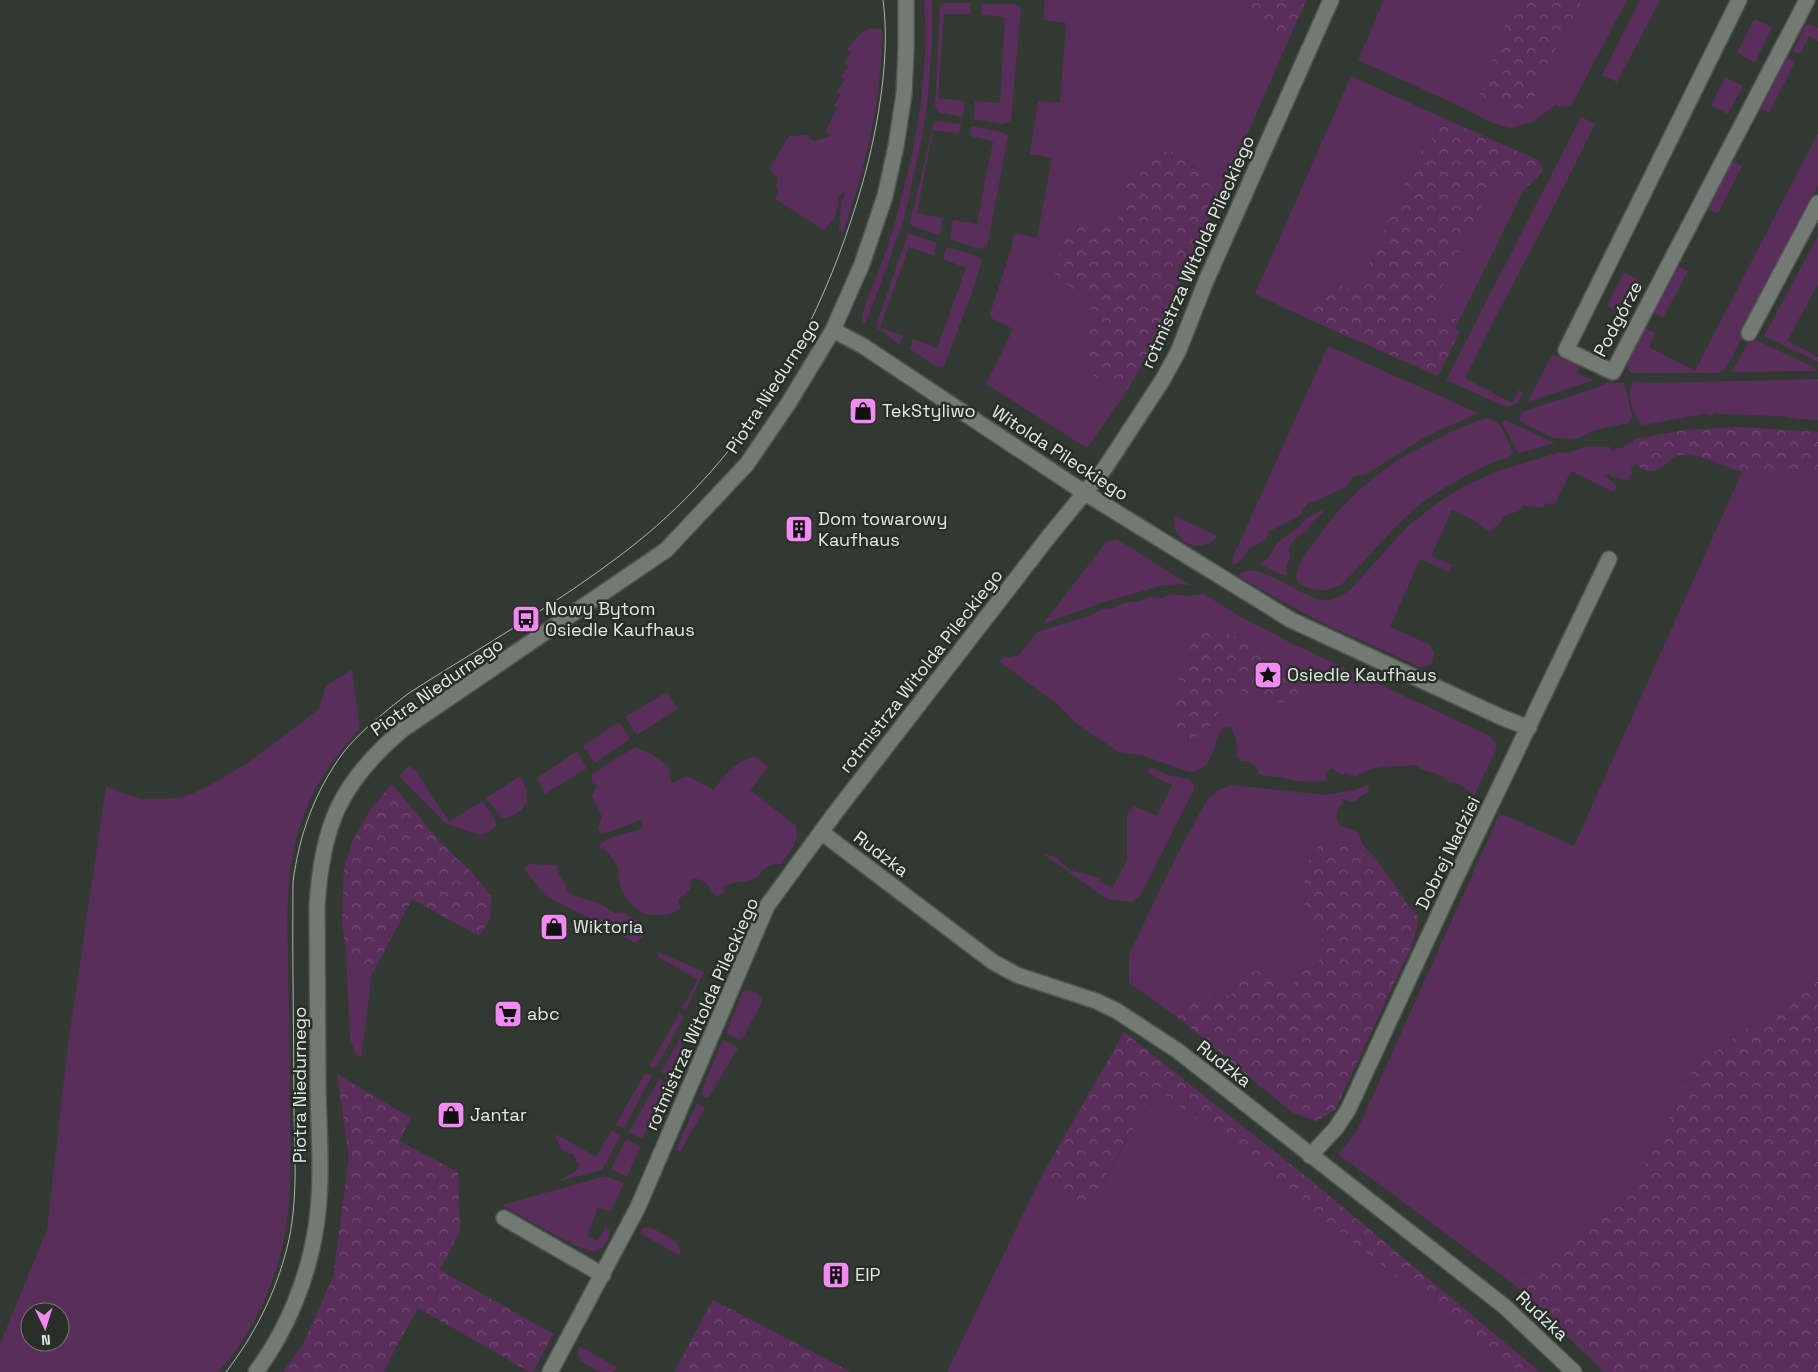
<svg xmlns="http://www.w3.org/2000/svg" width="1818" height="1372" font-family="'Space Grotesk',sans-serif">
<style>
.green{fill:#5a2e5a;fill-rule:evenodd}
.forest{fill:url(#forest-crowns)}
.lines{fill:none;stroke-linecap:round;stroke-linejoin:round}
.street-casing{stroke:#4f544f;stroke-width:18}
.secondary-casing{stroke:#4f544f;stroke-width:18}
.street{stroke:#737a73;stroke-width:15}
.secondary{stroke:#737a73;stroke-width:15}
.tram{stroke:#acb2ac;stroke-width:1}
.labels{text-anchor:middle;stroke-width:5;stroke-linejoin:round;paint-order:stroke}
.street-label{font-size:18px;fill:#e4e9e4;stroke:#282f28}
.poi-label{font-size:18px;fill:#e4e9e4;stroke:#282f28;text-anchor:start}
</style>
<defs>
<pattern id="forest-crowns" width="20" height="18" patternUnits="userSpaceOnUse" patternTransform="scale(1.25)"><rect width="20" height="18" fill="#5a2e5a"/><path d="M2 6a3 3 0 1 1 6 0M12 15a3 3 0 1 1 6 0" fill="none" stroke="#724c72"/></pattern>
</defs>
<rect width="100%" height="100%" fill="#323932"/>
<path class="green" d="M924,0H932V47L927,105L922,137L904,219L879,288L866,321L863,323L862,315C872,285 886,256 894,225C915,153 930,76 924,0Z
M1045,0H1247L1257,24L1276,34L1292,32L1221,194L1212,176L1192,166L1181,151L1164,152L1142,164L1124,178L1122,211L1113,231L1107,288L1094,376L1123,397L1087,448L986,384L1013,329L991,318L990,314L1010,253L1014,233L1037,238L1052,158L1030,154L1038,101L1060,103L1066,23L1043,20Z
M1384,0H1627L1571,106L1560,107L1555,105L1533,122L1510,128L1490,122L1462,107L1358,60Z
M1640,0H1660L1617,82L1602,75Z
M944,3H971L970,14H944L938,98L965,101L963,117L938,112L935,108L940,5Z
M982,4H1013L1021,8L1011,119L1010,121L1003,124L974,119L975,101L1000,103L1005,17L981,15Z
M1754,19L1772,27L1755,63L1737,53Z
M1809,24L1818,28V41L1809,36L1800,54L1793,51L1805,26Z
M871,28L882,29C883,95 865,168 844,231L839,233L841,202L845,196L844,191L837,199L839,203L834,219L824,230L775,199L778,191L776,184L778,178L769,169L789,136L808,135L810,140L815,141L830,136L826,131L837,108L834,106L841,94L837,92L845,80L841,77L848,66L844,63L851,52L847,50C853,41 860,32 871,28Z
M1780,55L1795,62L1769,113L1758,108Z
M1351,76L1452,122L1444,123L1419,154L1357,293L1311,305L1308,319L1255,294Z
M1725,77L1743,86L1728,114L1711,106Z
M1581,117L1595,124C1554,210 1507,292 1465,378L1512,403L1519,390L1523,392L1518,403L1507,407L1446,380Z
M935,121L961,124L959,134L933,130L917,213L942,218L941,231L938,235L912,226L910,222L934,123Z
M971,126L1002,132L1008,136L987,247L980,249L950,239L953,220L977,224L993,141L970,136Z
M1818,133V186L1727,367L1719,373H1631C1621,359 1636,341 1642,327L1655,333L1649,347L1695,371Z
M1730,160L1742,166L1718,213L1705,209Z
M1496,177L1523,191L1459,321L1432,308Z
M908,233L937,243L933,255L909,247L880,327L904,336L899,344L877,328V323Z
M1818,236V284L1787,341L1818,357V362L1764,336Z
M947,247L977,256L982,261L970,298L944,366L937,367L910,349L913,339L937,348L966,268L943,259Z
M1675,265L1688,271L1663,318L1650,311Z
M1624,272L1642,282L1624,315L1607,306Z
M1750,340H1756L1811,366L1818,371L1731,372Z
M1328,346L1478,413L1423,438L1367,474L1353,476L1347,486L1317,501L1310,502L1303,509L1301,515L1268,532L1267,538L1249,549L1240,562L1232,565L1234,555Z
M1552,355L1580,365L1577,374L1594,380L1528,402Z
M1818,379V420L1797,419L1783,416L1721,414L1715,412L1711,416L1708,414H1704L1643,425C1633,417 1625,392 1633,381L1647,383Z
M1607,382L1623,383L1625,386L1632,415L1629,423L1596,430L1573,440L1561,438H1554L1522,423L1520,419L1522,412L1604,385Z
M1488,418C1503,421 1507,441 1513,453C1509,459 1502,459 1496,461C1476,469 1456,481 1438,492C1400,515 1374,553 1342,584C1323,593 1316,592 1298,583C1293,570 1305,555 1312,545C1346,496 1385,463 1439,438C1454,430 1471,422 1488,418Z
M1505,420L1555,443L1518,453L1502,422Z
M1633,442L1641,452V459L1631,467L1632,473L1628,480L1612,477L1609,474L1606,476L1617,487L1613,492L1571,471L1554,505L1547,503L1542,508L1523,505L1519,511L1504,516L1501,522L1489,532L1472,519L1452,510L1431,556L1452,565L1449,572L1420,559L1390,627L1431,645V648L1434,652L1432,664L1421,668L1368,643L1333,628L1296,609L1238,576C1254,554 1306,604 1329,600C1337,599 1344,594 1350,590L1407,527L1440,501L1465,486L1498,471L1560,452L1568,453L1583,447H1610L1612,451L1616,448H1622L1627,444Z
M1742,472L1818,473V976L1695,1067L1627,1199L1514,1284L1338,1154L1357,1131L1500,813L1574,846Z
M1322,510L1323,513L1314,520L1307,531L1297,537L1289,547L1290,559L1287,565L1286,574H1280L1259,564L1269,557L1277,543L1300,526L1307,518Z
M1175,516L1217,536C1202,557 1170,542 1175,516Z
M1117,539L1191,586C1179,583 1175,585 1164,585L1101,603L1043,624L1106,542Z
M1170,594L1187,596L1204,594L1239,616L1293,644L1490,736L1496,744V749L1474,796C1468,790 1459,781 1450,783L1443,776L1417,768L1420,767C1414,763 1411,766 1405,766C1388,766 1369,766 1356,777L1346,773L1341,775L1332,768L1325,774L1327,780C1312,783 1298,782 1283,778C1275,776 1267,777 1259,774C1256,765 1251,761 1241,761L1236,757L1238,745L1231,727L1223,728C1210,745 1217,770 1189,772L1144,756L1119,752L1077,724L1058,705L1000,662L1003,658L1019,655L1037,632L1092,615L1102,609L1113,608L1124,603L1140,601L1150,597L1162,598Z
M352,669L360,728C336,755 314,785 302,820C286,864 287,911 288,958C289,1010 290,1061 290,1113C290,1146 292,1179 288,1212C282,1270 258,1328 218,1372H0V1344L47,1230L68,1045L106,786L122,793L142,799H164L184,797L209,786L249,762L319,709L326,686ZM30,1312H60V1342H30Z
M667,692L678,709L637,735L625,717Z
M619,722L630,739L595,763L583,746Z
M635,747L652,754L668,766L671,783L687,776L714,790C723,776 738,758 757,757L768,767L750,790L795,825C802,840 789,852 781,864C759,864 765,875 751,880C742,883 732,881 724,886V892L717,896C708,888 707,878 692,879L690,882L692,887L678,900L680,908C675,914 666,915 658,915C638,916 625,902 620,884C619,879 619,873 618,868C616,862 609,855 605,849L600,848L599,845L608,839L643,828L641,822L643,819L609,832L600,833L598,828L602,817L592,796L597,786L592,782V774Z
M577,751L587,768L545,794L537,778Z
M409,766L416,770L449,822L482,801L495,819L496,826L487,833L480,835L445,823L399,776Z
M1150,767L1168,775L1189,779L1194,785V789L1140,896L1132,902L1107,899L1042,853L1058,858C1062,864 1066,866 1070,871C1083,871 1090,878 1101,877L1099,881L1112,888L1127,860V815L1134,806L1157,816L1172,785L1150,774L1147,770Z
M520,776C528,789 532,804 517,813C511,816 508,819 502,818L486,798Z
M1232,785L1325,795L1355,790L1366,785L1369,787L1368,792L1361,796L1356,801H1348L1342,798L1343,804L1338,808C1332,831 1346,825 1356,832C1362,836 1360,840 1363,845C1368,852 1376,856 1381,866C1357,845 1354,839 1320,844L1304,868L1306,901L1299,919L1323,935L1318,965L1297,972L1292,990L1275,984L1241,978L1230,996L1195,997L1177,1017L1129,983V954L1179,851L1207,800C1215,792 1221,788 1232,785Z
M529,864L557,865C556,875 567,881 566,890L574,896L599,903L614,913L622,912L642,923L644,936L635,943L545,895L524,869Z
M346,951L360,966L372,974L361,1058L357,1056L350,1040Z
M661,953L704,972L686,1010L682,1008L698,980L657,956L658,954Z
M749,990C756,992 761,994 762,1002L741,1041L726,1033L743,991Z
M679,1014L683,1016L682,1020L656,1068L649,1066Z
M690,1020L692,1021L669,1077L661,1072Z
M723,1039L738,1048L708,1098L700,1095Z
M645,1073L652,1076L625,1126L623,1128L615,1126Z
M659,1079L667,1083L642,1139L629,1132Z
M1161,1090L1518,1372H947L1039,1181L1063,1191L1104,1181L1135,1126Z
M697,1103L705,1108L680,1152L676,1150Z
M612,1130L620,1136L602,1170L559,1181C566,1175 578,1174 579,1164L572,1154L562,1151L556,1139V1134L596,1157Z
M626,1139L640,1146L627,1177L611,1169Z
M602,1177H607L624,1183L611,1212L598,1208L587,1236L598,1241L605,1226L610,1230C610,1239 602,1252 592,1251C577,1250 519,1214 502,1205Z
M649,1227C661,1233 684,1241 680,1256L640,1233L643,1228Z
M579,1346L618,1368L613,1372H599L580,1360L578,1352Z"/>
<path class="forest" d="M1247,0H1306L1292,32L1276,34L1257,24Z
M1516,0H1582L1573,19L1546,66L1535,96L1521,110L1496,105L1481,96L1480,87L1490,68L1495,49Z
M1452,122L1538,160L1543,170C1538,179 1530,182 1523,191L1496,177L1432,308L1459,321L1455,328L1460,331L1438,376L1308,319L1311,305L1330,281L1357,292L1419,154L1444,123Z
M1181,151L1192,167L1212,176L1221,194L1143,363L1123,397L1094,376L1087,343L1091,308L1107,289L1077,293L1055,275L1062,241L1084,222L1113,230L1122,211L1124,178L1142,164L1164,152Z
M1739,427L1818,432V473L1742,472C1722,467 1702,453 1680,455C1668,457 1664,470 1653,471C1650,472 1644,470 1641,469L1636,462L1641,459V452L1633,442L1634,439L1686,430Z
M1213,630L1235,636L1282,672C1303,670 1312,666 1325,685C1314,690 1301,699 1289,702C1271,705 1251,695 1234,688L1212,723L1186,746L1178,744C1178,732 1175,721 1174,709C1173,690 1187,656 1193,637Z
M392,784L439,841L474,875L492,897L490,919L479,936L412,899L372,974L360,966L346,951L342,923L344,868L352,841L371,809Z
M1334,842L1355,844L1381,866L1397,888L1406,903L1419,918L1412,945L1335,1110L1317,1121L1293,1113L1177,1017L1195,997L1230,996L1241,978L1262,968L1275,984L1291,990L1297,972L1318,965L1323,935L1299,919L1306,901L1304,868L1320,844Z
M1818,976V1372H1604L1514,1284L1627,1199L1695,1067Z
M1124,1032L1314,1183L1540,1372H1518L1161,1091C1131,1125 1113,1168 1088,1206L1063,1191L1039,1181Z
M337,1074L411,1118L399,1141L458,1172L460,1231L440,1270L553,1334L533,1372H530L418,1308L396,1347L384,1372H283L303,1344L333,1277L349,1157Z
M713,1300L851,1372H674Z"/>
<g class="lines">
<defs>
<path id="street" d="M1739,0L1566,350L1613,372L1807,0
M833,330L863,346L1085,493L1291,620L1501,717L1529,728
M1749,333L1818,203
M821,832L993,962L1017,975L1096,1001L1117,1011L1178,1051L1504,1306L1574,1372
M1310,1156L1336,1128L1348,1110L1451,888L1609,559
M504,1218L603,1275
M550,1372L638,1207L767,906L835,813L1050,535L1105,468L1162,381L1178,352L1206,281L1331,0"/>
<path id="secondary" d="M256,1372C287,1330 308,1279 316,1227C323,1182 319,1135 318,1091C318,1029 317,967 317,906C322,825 340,783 402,730L666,550L747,464L788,404L833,330L862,264L885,196L896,146L904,94L906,50V0"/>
</defs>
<use href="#street" class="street-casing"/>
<use href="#secondary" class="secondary-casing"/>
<use href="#street" class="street"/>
<use href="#secondary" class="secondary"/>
<path class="tram" d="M226,1372C254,1336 276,1292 287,1248C298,1204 295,1157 294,1112C294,1035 292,958 293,882C299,835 315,791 343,753C359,732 387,710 409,693C481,647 557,604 626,551C738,465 812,345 854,211C874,151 892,63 883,0"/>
</g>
<defs>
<symbol id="shop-square" viewBox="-11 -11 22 22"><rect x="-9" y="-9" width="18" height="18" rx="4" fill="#f38af2" stroke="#282f28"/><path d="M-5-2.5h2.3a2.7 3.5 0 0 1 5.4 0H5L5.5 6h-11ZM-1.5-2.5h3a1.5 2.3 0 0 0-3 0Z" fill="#111"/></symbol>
<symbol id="building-square" viewBox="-11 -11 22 22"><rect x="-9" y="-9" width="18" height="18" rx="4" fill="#f38af2" stroke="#282f28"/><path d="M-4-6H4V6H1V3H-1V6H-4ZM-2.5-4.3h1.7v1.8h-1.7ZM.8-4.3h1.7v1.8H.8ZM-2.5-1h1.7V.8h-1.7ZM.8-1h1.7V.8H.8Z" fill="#111"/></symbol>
<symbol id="bus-square" viewBox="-11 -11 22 22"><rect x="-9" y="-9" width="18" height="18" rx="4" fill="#f38af2" stroke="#282f28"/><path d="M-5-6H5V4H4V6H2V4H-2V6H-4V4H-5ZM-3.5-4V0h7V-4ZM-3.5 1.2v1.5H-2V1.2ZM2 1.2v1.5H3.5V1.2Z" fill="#111"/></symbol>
<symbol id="sight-square" viewBox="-11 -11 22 22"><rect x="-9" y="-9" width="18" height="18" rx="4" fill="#f38af2" stroke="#282f28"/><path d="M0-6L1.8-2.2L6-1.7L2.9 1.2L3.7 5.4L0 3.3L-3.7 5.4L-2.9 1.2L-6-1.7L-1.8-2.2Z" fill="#111"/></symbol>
<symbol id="supermarket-square" viewBox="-11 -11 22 22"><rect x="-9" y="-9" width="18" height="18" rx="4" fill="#f38af2" stroke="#282f28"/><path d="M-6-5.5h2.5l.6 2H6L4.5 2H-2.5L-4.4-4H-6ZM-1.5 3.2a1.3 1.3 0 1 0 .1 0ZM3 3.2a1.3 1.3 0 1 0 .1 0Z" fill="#111"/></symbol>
</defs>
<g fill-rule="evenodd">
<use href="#shop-square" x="847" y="395" width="32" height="32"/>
<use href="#building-square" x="783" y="513" width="32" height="32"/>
<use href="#bus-square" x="510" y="603" width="32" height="32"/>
<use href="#sight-square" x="1252" y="659" width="32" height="32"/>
<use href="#shop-square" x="538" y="911" width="32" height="32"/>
<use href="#supermarket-square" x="492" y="998" width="32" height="32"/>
<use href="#shop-square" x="435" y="1099" width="32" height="32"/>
<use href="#building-square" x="820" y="1259" width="32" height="32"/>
</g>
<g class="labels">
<g class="street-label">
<text transform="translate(1198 252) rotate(-66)" y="6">rotmistrza Witolda Pileckiego</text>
<text transform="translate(1618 319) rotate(-62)" y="6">Podgórze</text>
<text transform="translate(773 386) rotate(-57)" y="6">Piotra Niedurnego</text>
<text transform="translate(1060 453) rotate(33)" y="6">Witolda Pileckiego</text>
<text transform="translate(921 671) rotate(-52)" y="6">rotmistrza Witolda Pileckiego</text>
<text transform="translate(437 687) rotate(-35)" y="6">Piotra Niedurnego</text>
<text transform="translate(1448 853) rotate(-64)" y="6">Dobrej Nadziei</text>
<text transform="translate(881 854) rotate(37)" y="6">Rudzka</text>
<text transform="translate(702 1014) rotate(-66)" y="6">rotmistrza Witolda Pileckiego</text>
<text transform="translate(1224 1064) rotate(38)" y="6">Rudzka</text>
<text transform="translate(300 1085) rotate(-90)" y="6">Piotra Niedurnego</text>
<text transform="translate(1542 1316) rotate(43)" y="6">Rudzka</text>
</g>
<g class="poi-label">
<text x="882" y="417">TekStyliwo</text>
<text x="818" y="525">Dom towarowy<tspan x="818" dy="21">Kaufhaus</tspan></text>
<text x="545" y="615">Nowy Bytom<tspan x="545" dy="21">Osiedle Kaufhaus</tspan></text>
<text x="1287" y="681">Osiedle Kaufhaus</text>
<text x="573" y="933">Wiktoria</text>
<text x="527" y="1020">abc</text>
<text x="470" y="1121">Jantar</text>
<text x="855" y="1281">EIP</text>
</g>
</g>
<g transform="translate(45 1327) rotate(176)"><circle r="24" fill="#282f28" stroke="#737973"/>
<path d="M0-4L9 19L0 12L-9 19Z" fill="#f38af2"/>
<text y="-8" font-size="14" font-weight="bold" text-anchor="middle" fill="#e4e9e4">N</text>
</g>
</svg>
